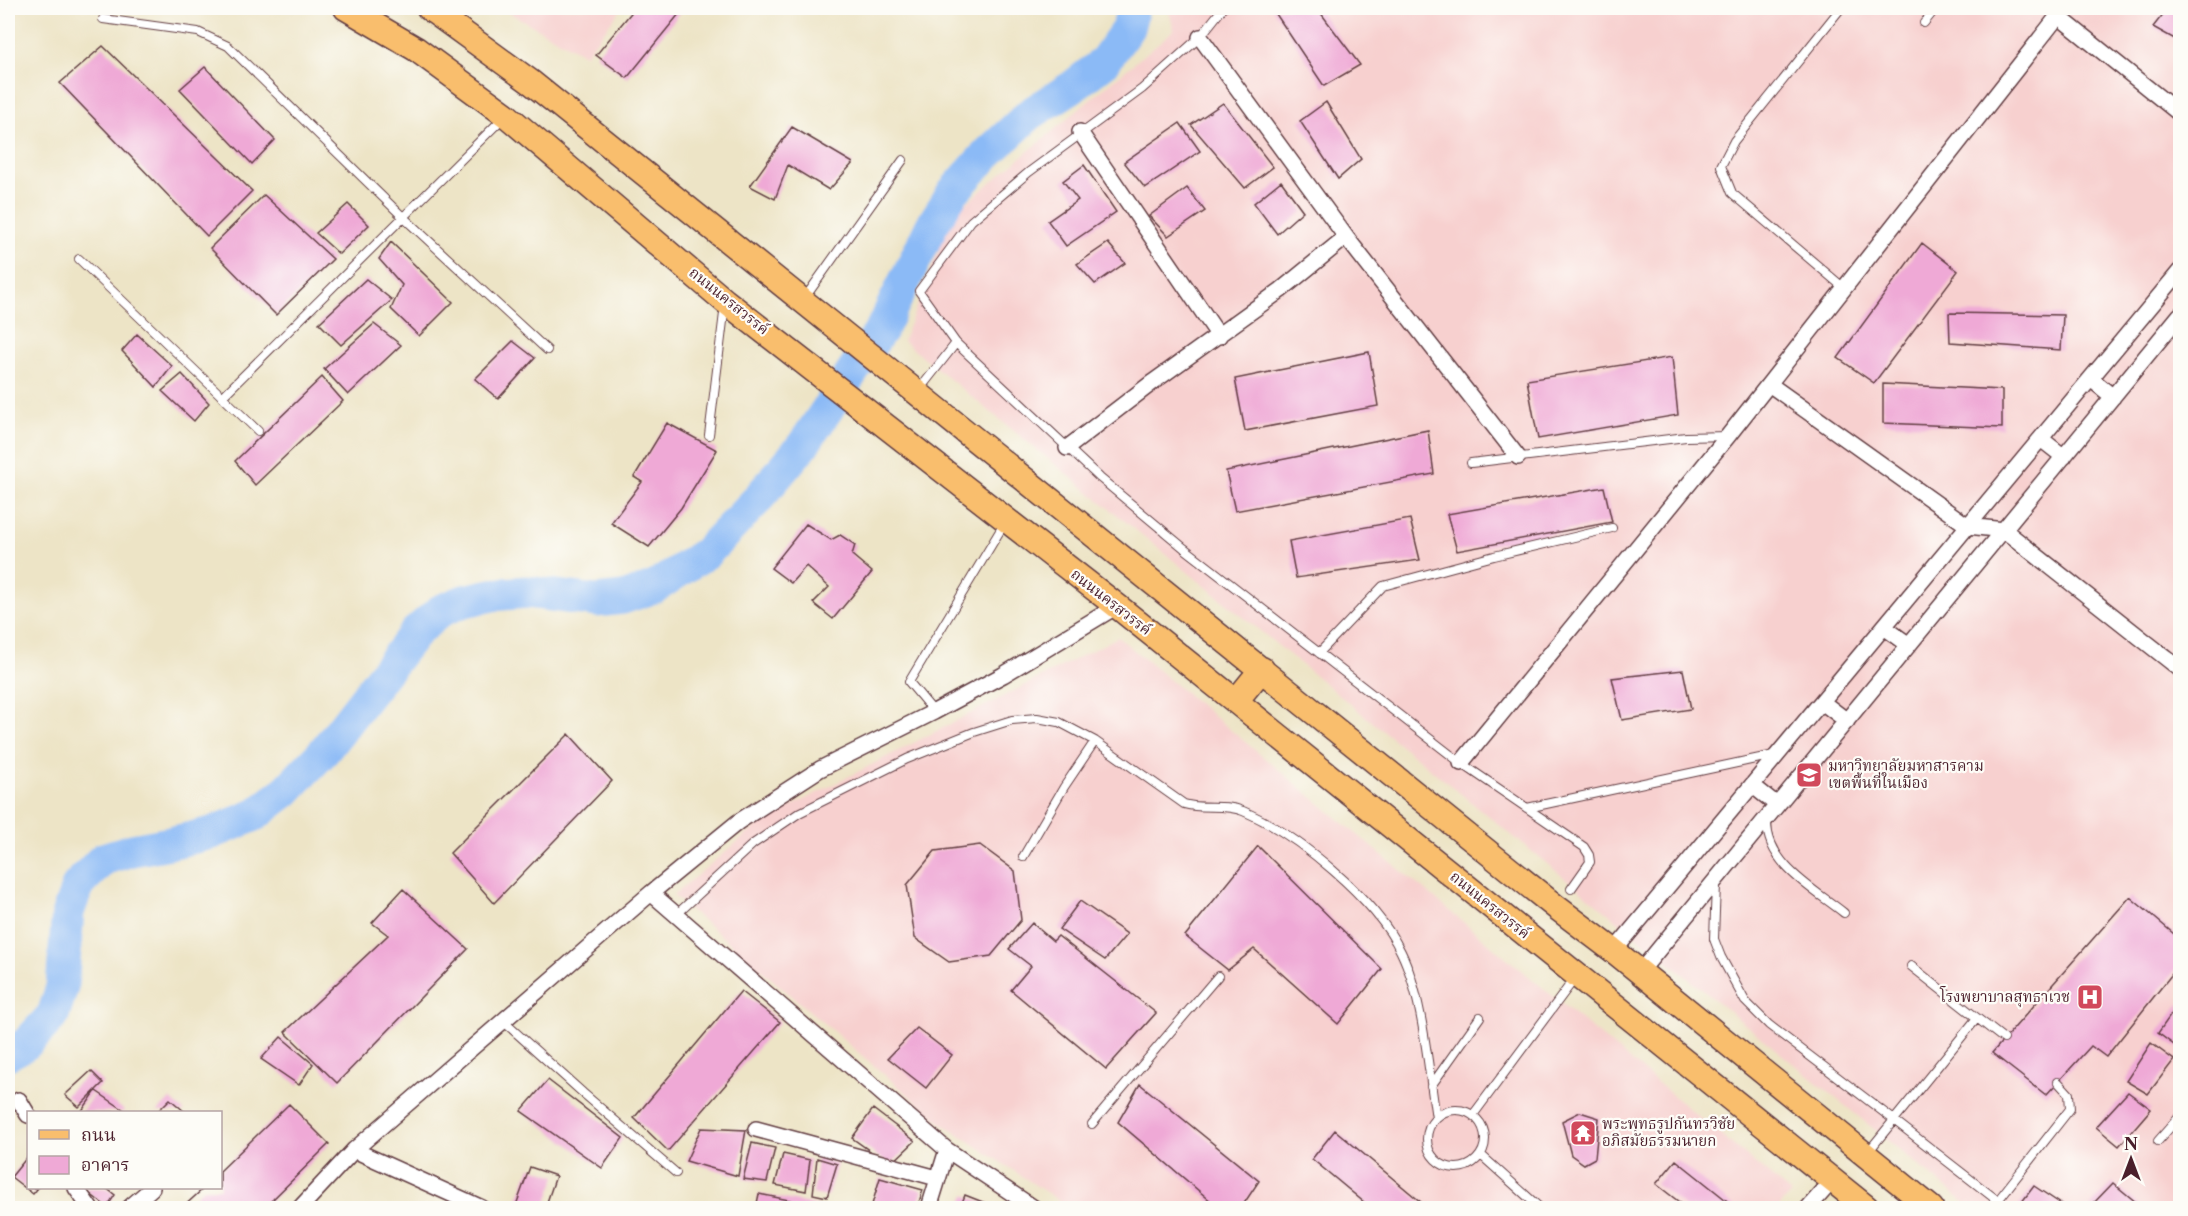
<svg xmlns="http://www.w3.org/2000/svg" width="2188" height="1216" font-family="'Libre Caslon Text','Noto Serif Thai',serif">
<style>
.built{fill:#f7d0cf}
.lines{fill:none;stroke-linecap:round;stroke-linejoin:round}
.river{stroke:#8bbaf6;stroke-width:33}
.building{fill:#efa9d6}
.service-casing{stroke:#623d42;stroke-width:10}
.minor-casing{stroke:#623d42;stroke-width:18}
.primary-casing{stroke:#623d42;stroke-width:27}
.service{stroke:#fff;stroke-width:8}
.minor{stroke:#fff;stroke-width:15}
.primary{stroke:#f9be6d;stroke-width:24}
.labels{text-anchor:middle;stroke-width:4.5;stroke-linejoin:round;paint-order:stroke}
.street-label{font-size:15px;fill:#4a1f2b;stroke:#fdfcf7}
.poi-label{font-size:15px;fill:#4a1f2b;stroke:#fdfcf7;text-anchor:start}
</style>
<rect width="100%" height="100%" fill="#fdfcf7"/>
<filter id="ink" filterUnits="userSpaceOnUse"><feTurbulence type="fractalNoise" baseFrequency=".0167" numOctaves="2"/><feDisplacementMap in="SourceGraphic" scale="12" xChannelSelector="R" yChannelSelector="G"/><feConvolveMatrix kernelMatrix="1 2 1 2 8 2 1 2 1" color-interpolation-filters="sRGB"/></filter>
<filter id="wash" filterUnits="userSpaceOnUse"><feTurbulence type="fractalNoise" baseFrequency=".008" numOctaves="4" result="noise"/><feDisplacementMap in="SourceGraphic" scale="24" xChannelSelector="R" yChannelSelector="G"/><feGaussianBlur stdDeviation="1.35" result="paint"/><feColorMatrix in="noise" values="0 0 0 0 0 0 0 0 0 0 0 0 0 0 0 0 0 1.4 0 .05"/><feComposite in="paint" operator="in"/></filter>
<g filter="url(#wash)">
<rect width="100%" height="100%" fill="#ede4c6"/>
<path class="built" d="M501,8H622L585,55Z
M1168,8H2180V1208H1971L903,341L953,214L1174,30Z
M1118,637L1791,1193L1778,1208H1070L940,1122L673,895L763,821Z"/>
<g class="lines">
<path class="river" d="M8,1054L26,1044L53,1015L62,987L68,912L78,885L103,859L132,850L170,843L212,833L255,815L285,792L324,751L415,633L440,611L464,601L492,595L527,592L596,601L623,598L655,587L706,553L755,502L803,445L881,330L932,225L953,192L986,155L1030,114L1072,87L1104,62L1128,28L1133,8"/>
</g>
<g id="blocks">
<path class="building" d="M635,8H684L627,78L596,55Z
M1272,8H1317L1360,65L1324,86Z
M2168,8H2180V42L2153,27Z
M103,46L252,191L207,236L60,83Z
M205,67L275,140L252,164L180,89Z
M1326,102L1361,159L1338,179L1300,121Z
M1223,103L1273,167L1245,188L1191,125Z
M1180,123L1200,151L1145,188L1124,162Z
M792,127L853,163L829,190L788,165L775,199L750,186Z
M1084,165L1116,212L1066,246L1048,221L1078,200L1063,181Z
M1281,181L1303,211L1277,234L1254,203Z
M1187,188L1205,211L1168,236L1149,216Z
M264,195L333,259L276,315L210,248Z
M348,204L369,225L339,254L316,233Z
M391,242L453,302L419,336L391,309L402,285L379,259Z
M1108,243L1125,263L1095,284L1077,264Z
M1922,243L1958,271L1874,383L1838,358Z
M366,279L392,300L341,345L319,323Z
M1949,313L2063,315L2061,350L1950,342Z
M374,324L401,345L348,395L324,369Z
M137,334L172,366L156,387L122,351Z
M513,341L535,358L498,399L475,379Z
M1369,352L1378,406L1245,431L1235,379Z
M1672,357L1678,415L1538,439L1527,380Z
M182,374L209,403L194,421L162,391Z
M322,377L343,401L255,485L235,461Z
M1883,384L2002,390V428L1883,423Z
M667,423L717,450L681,508L649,547L611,523L642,482L634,477Z
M1428,430L1434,474L1235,511L1226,471Z
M1604,487L1612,522L1457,551L1447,514Z
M1410,519L1420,560L1296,578L1289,541Z
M806,524L831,540L840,535L855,545L852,555L872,572L833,619L813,603L829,587L806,566L791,583L771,568Z
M1683,670L1691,709L1622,720L1612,678Z
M569,734L612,781L494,903L450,853Z
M980,845L1015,871L1021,920L991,956L949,962L915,938L907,885L935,851Z
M1258,846L1382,969L1338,1024L1254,949L1228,970L1185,936Z
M403,889L468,949L337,1083L285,1032L388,935L372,923Z
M2130,897L2180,939V964L2106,1057L2091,1046L2046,1095L1992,1053Z
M1080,901L1127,934L1105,960L1059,929Z
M1032,923L1053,941L1058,936L1156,1013L1106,1069L1011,990L1031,966L1009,949Z
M741,991L780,1022L668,1151L634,1118Z
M2180,1002V1045L2178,1048L2158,1033Z
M917,1028L952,1055L926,1088L888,1058Z
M281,1037L313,1064L299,1085L261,1059Z
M2151,1043L2174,1060L2148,1094L2126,1081Z
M91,1071L103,1083L79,1107L65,1095Z
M548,1080L623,1138L602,1168L521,1111Z
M1140,1084L1259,1181L1241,1208H1219L1118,1122Z
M96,1091L124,1110L123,1112H81Z
M2128,1092L2151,1109L2119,1146L2096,1127Z
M170,1099L185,1112H157Z
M289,1104L329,1144L264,1208H182L204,1188H220V1171Z
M873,1109L915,1141L890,1165L852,1138Z
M1580,1112L1599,1118L1595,1158L1584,1164L1571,1155L1562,1121Z
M701,1128L746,1130L738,1176L686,1161Z
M1335,1130L1428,1208H1371L1312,1159Z
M752,1143L775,1148L767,1182L743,1179Z
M783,1154L810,1160L806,1191L775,1185Z
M28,1156V1188H38L33,1194L11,1177Z
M817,1158L837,1164L827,1197L813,1194Z
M1676,1160L1736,1208H1687L1656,1184Z
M530,1167L556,1176L545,1208H515Z
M880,1178L923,1190L917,1208H871Z
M2113,1183L2143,1208H2089Z
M2034,1186L2067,1208H2020L2018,1207Z
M87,1188H106L115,1195L107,1207L85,1190Z
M759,1194L819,1206L818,1208H756Z
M965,1195L998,1208H960Z"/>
</g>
</g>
<g filter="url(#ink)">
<use href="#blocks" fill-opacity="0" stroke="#623d42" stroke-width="1.5"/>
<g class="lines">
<defs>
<path id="service" d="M1841,8L1734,141L1721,166L1732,193L1844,288
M103,19L198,32L228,46L403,217L547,350
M1924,23L1936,8
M79,259L258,431
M804,299L903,160
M956,343L1100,478L1184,548L1461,763L1584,847L1589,855L1590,862L1571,889
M919,390L956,343L919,291L971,221L1029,172L1142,89L1200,37L1223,8
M222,397L505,116
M709,435L725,305
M1471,463L1686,437L1727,436
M1319,653L1383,586L1494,556L1612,528
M934,712L909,682L1004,524
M1527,808L1774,755
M1767,821C1766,864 1814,889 1844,913
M1023,857L1064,787L1095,741
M1716,884L1714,939L1721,957L1745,1001L1769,1025L1894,1120L2007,1208
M677,914L753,844L799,813L907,759L974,732L1012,720L1037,718L1059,722L1095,741L1184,804C1203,810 1224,803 1243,811C1297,834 1376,899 1401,952C1423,997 1428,1067 1436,1118
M1911,966L1977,1018
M503,1021L583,1093L676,1173
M1431,1086L1480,1017
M1427 1139a29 29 0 1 1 58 0a29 29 0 1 1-58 0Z
M1473,1115L1575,978
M1092,1124L1218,976
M2158,1141L2180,1116
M1868,1152L1977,1018L2004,1039
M1481,1155L1540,1208
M1992,1208L2070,1109L2069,1094L2058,1082"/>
<path id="minor" d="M1080,132L1219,336
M1346,237L1518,457
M2091,379L2113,397
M1769,384L1968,526L2004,530L2180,669
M2041,439L2064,457
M1067,448L1153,382L1281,290L1346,237L1200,37
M1884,627L1909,645
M1822,702L1847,721
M1461,763L1728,436L2058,16L2180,114
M1752,785L1777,805
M651,893L947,1150
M1614,951L2180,271
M1640,972L2180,315
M19,1100L28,1115
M756,1129L937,1178
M354,1150L482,1208
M76,1188L90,1208
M129,1208L152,1188
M300,1208L354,1150L651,893L738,822L820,769L934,712L1003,675L1117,606
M929,1208L947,1150L1034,1208
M1808,1208L1833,1180"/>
<path id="primary" d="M346,8L416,49L506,115L725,301L1117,606L1867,1208
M429,8L532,83L1556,907L1614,951L1931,1208
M1236,701L1262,669"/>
</defs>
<use href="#service" class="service-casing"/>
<use href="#minor" class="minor-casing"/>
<use href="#primary" class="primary-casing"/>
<use href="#service" class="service"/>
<use href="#minor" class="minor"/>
<use href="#primary" class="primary"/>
</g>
</g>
<defs>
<symbol id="university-square" viewBox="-11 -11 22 22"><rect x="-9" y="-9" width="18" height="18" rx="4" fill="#d1495b" stroke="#fdfcf7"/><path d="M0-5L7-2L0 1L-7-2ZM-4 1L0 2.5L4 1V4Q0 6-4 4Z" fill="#fff"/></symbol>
<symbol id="hospital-square" viewBox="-11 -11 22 22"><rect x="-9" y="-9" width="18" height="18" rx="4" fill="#d1495b" stroke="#fdfcf7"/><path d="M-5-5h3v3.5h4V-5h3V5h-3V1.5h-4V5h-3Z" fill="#fff"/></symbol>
<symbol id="temple-square" viewBox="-11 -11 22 22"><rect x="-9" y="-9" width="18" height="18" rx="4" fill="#d1495b" stroke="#fdfcf7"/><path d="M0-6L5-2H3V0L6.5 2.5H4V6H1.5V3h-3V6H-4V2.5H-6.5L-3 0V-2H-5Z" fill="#fff"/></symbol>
</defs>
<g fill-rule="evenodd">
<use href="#university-square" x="1794" y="760" width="30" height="30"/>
<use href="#hospital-square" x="2075" y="982" width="30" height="30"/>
<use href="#temple-square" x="1568" y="1118" width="30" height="30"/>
</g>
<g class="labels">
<g class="street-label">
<text transform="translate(729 301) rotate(39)" y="5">ถนนนครสวรรค์</text>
<text transform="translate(1111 602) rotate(38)" y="5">ถนนนครสวรรค์</text>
<text transform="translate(1490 905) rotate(39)" y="5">ถนนนครสวรรค์</text>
</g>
<g class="poi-label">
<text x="1828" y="771">มหาวิทยาลัยมหาสารคาม<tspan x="1828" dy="17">เขตพื้นที่ในเมือง</tspan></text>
<text x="2070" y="1002" text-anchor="end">โรงพยาบาลสุทธาเวช</text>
<text x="1602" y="1129">พระพุทธรูปกันทรวิชัย<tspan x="1602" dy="17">อภิสมัยธรรมนายก</tspan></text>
</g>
</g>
<rect width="2188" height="1216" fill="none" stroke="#fdfcf7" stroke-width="30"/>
<rect x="27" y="1111" width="195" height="78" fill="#fdfcf7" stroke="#b5a4a5" stroke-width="1.5"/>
<rect x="39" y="1130" width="30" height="9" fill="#f9be6d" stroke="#b5a4a5" stroke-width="1.5"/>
<text x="81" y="1141" font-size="18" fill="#4a1f2b">ถนน</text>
<rect x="39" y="1156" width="30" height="18" fill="#efa9d6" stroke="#b5a4a5" stroke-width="1.5"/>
<text x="81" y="1171" font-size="18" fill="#4a1f2b">อาคาร</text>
<g transform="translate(2131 1159)" stroke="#fdfcf7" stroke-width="4.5" paint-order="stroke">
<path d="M0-4.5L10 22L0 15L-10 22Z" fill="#4a1f2b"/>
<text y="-9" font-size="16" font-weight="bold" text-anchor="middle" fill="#4a1f2b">N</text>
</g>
</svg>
